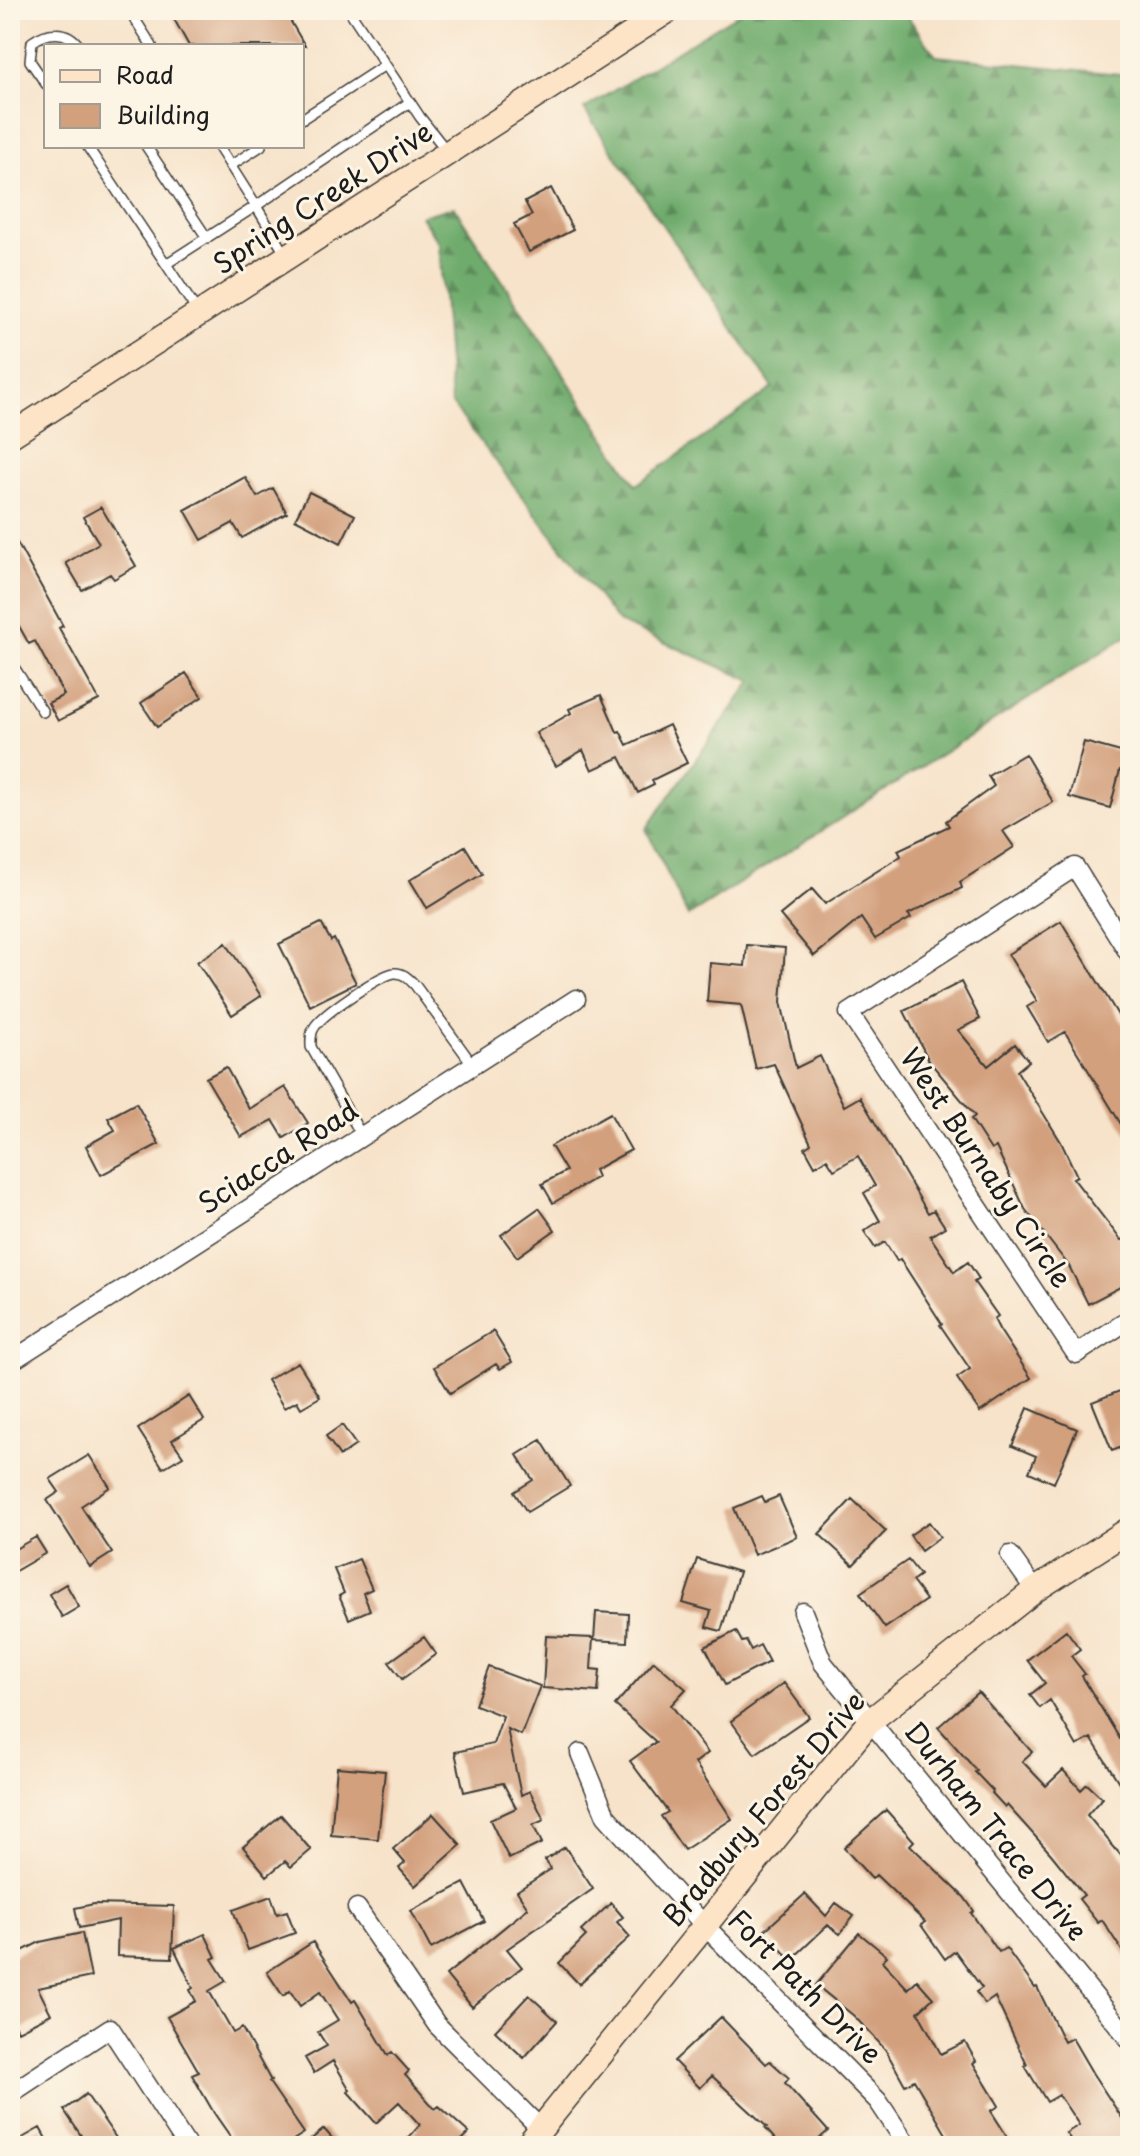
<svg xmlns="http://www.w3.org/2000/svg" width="1140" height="2156" font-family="'Playpen Sans',sans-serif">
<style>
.forest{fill:url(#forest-firs);stroke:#456444;stroke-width:2}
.building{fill:#d3a07e}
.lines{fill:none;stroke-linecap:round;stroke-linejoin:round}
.lane-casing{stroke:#3d3a36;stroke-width:12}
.street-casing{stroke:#3d3a36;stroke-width:21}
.secondary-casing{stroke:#3d3a36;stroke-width:27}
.lane{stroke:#fff;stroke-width:9}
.street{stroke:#fff;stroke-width:18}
.secondary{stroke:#fee4c6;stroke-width:24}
.labels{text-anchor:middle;stroke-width:6;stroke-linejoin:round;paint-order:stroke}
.street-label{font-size:28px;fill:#1c1c1c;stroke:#fcf5e5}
</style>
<defs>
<pattern id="forest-firs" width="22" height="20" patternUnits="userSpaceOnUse" patternTransform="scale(2)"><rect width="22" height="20" fill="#6eab6c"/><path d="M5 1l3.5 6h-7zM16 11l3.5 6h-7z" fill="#5a8a58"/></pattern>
</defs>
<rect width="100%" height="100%" fill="#fcf5e5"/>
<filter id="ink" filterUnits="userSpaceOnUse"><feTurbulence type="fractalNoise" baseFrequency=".0125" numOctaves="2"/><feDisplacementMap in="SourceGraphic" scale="16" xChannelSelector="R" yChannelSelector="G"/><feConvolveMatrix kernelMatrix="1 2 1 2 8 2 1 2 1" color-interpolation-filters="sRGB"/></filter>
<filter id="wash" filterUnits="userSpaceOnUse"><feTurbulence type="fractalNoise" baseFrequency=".006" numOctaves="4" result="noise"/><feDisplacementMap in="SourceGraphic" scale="32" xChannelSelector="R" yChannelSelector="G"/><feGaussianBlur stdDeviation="1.8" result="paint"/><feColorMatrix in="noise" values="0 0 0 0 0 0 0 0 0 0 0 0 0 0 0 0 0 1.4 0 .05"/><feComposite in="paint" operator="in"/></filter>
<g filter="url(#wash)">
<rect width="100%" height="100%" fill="#f7e3ca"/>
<path class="forest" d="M744,10H903L936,56L1130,75V634L688,916L646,829L752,681L618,622L451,403L439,243L421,216L454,207L636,485L773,388L584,109Z"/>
<g id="blocks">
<path class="building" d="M169,10H284L305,46H189Z
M551,188L573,230L529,252L514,224L532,215L525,202Z
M245,477L257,497L273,488L287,513L242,538L233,523L202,540L185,510Z
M309,492L355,515L341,543L295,519Z
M101,507L136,566L114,579L110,574L82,590L66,563L99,543L83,517Z
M10,530L63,626L59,628L99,700L58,721L48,703L64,695L35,641L29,644L10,610Z
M186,673L202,697L157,727L141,703Z
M601,695L617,732L620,731L627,745L669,725L687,763L652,780L654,785L638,793L620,757L592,770L583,750L556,766L536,733L571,713L569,709Z
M1084,742L1128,754L1124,771L1120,770L1110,808L1069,797Z
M1025,754L1053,802L1003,831L1014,847L960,882L962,888L908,914L911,918L875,939L861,918L814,956L780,915L812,889L825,904L901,856L898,850L949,826L946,821L994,786L988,776Z
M465,846L482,874L427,908L410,880Z
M1061,921L1130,1035V1139L1065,1032L1048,1042L1027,1007L1037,1001L1008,954Z
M321,923L331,941L334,939L356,983L310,1006L279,944Z
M226,943L261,996L232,1015L197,962Z
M747,945L785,948L781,1002L796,1068L820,1056L844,1106L860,1097L928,1213L934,1210L945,1227L930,1236L954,1272L968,1262L979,1279L974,1282L998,1316L994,1319L999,1329L1031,1378L980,1412L957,1378L970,1369L940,1325L942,1324L900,1259L897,1261L885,1242L875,1248L864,1231L880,1221L864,1193L875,1186L858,1156L834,1170L827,1159L815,1166L805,1148L811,1144L774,1064L756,1069L741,1005L707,1002L710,963L745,966Z
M961,982L980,1019L958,1030L988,1066L1015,1044L1029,1061L1017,1071L1061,1142L1077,1176L1073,1178L1121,1240L1124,1239L1130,1251V1282L1088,1304L1069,1266L1025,1209L996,1147L991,1150L971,1119L975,1116L929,1061L904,1011Z
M226,1067L249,1109L285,1087L308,1123L284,1138L273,1120L241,1137L206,1078Z
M136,1103L159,1144L101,1175L86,1146L115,1130L108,1118Z
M610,1113L631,1150L594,1170L597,1177L553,1203L542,1184L566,1171L551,1146Z
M539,1208L555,1230L517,1257L501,1235Z
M493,1331L512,1362L500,1369L496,1364L450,1393L434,1367Z
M298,1362L320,1397L301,1408L297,1401L284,1408L267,1380Z
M1130,1387V1444L1112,1451L1092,1402Z
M189,1396L204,1420L172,1440L183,1456L163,1468L138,1429Z
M1028,1408L1077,1429L1054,1483L1029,1472L1036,1456L1012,1446Z
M342,1425L356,1445L340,1456L326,1436Z
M541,1440L570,1486L527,1512L514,1492L533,1480L517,1455Z
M89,1455L110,1487L81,1506L112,1553L90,1567L47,1500L59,1492L50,1479Z
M762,1496L765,1502L779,1496L797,1537L754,1555L734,1508Z
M852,1499L886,1531L853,1565L819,1534Z
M929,1522L940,1537L921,1551L910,1535Z
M36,1537L46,1553L10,1574V1552Z
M359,1559L372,1589L363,1593L370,1610L349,1619L339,1596L344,1593L334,1569Z
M697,1559L739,1572L721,1631L706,1627L711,1611L683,1603Z
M908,1560L920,1575L912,1581L926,1600L885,1628L860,1593Z
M66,1584L79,1607L62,1617L49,1594Z
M596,1612L628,1614L627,1642L594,1640Z
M1066,1630L1080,1649L1071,1656L1085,1674L1082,1676L1120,1739L1130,1734V1777L1120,1784L1091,1738L1077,1746L1050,1700L1040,1708L1030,1695L1045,1683L1027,1660Z
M736,1631L742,1642L746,1641L751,1650L760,1645L769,1662L725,1685L705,1647Z
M546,1636L593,1638L591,1669L600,1670L598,1692L543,1688Z
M424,1637L436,1654L402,1679L389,1662Z
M654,1661L686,1689L671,1705L708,1753L695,1763L732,1819L684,1850L661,1816L668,1812L630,1761L656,1742L615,1705Z
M489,1667L540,1686L521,1735L507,1729L521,1795L530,1791L544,1820L533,1825L542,1843L509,1859L490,1820L516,1808L503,1783L464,1792L455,1752L493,1744L503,1716L475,1705Z
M784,1683L809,1717L755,1754L731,1721Z
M978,1692L1032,1752L1022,1761L1046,1786L1063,1770L1081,1790L1087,1784L1102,1798L1087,1815L1130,1866V1963L1102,1920L1098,1923L1079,1899L1084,1895L1051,1854L1007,1805L1005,1807L992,1793L993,1791L975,1772L977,1771L938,1727Z
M337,1767L385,1771L378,1839L331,1835Z
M886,1810L914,1841L910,1845L964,1897L974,1911L971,1913L999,1952L1006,1948L1035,1988L1037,1987L1064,2042L1072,2038L1093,2074L1130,2130V2146H1075L1066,2133L1079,2125L1059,2095L1047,2102L1025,2066L1027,2065L995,1997L985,2004L976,1992L982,1988L955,1951L945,1959L921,1925L925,1922L876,1875L872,1879L844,1848Z
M433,1814L461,1845L415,1886L399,1868L405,1863L393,1849Z
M281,1815L311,1850L291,1867L285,1861L267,1876L243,1847Z
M565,1847L593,1889L507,1949L522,1967L472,2007L446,1975L528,1908L517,1891L551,1869L545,1860Z
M464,1883L484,1921L431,1949L411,1911Z
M805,1894L826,1916L836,1903L854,1916L840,1934L828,1925L791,1960L764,1931Z
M271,1896L277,1914L287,1911L295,1933L248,1950L233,1910Z
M611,1903L623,1917L617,1922L630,1937L579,1984L559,1963L586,1936L581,1931Z
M94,1904L174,1906L172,1958L117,1956L118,1920L79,1928L75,1908Z
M82,1933L91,1977L38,1988L51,2014L18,2031L10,2014V1957L40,1942Z
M859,1933L887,1956L882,1961L908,1989L917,1980L933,1998L918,2012L941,2054L965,2042L976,2061L973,2063L999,2106L991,2111L1010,2141L1002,2146H953L914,2080L905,2085L885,2049L854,2016L816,1985Z
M205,1934L216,1957L212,1959L226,1981L209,1991L233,2033L242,2028L271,2081L269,2082L304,2133L284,2146H237L214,2113L192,2075L199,2072L167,2017L196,2001L190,1990L193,1988L174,1948Z
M313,1942L352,2002L355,2000L388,2055L392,2052L409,2071L405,2075L435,2109L439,2106L469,2133L456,2146H401L420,2125L399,2102L376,2123L348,2092L350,2090L333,2061L314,2073L305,2058L327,2046L318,2032L338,2020L320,1992L300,2006L290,1991L283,1996L267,1972Z
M529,1995L557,2021L524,2058L495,2031Z
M721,2017L766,2064L770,2061L789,2078L785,2083L828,2131L811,2146H781L765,2128L767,2127L712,2076L700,2088L674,2061Z
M86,2094L116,2138L105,2146H88L64,2110Z
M40,2128L50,2146H10V2145Z
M324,2129L339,2146H303Z"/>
</g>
</g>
<g filter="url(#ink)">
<use href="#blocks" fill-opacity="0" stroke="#3d3a36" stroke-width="2"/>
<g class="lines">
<defs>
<path id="lane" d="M129,10L152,46
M349,10L420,117L446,150
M46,84L30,61L32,42C47,31 67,29 79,46
M302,119L385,65
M87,146L166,264
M146,146L207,238
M218,146L256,206L410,102
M230,166L261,146
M197,311L166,264L256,206L286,255
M10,661L43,712
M362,1136L311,1047C311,1040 310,1034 314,1028C321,1015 378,976 394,973C403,972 409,979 415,985L473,1065"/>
<path id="street" d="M1130,955L1075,867L849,1013L1076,1354L1130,1319
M10,1362L576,999
M1010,1555L1035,1590
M803,1612L823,1663L1130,2040
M580,1753L606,1816L704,1925L878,2101L908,2146
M357,1908L437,2025L536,2124L547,2122
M10,2094L110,2028L187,2146"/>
<path id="secondary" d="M10,436L669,10
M527,2146L870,1721L1035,1590L1130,1529"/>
</defs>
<use href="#lane" class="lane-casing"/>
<use href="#street" class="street-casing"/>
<use href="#secondary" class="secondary-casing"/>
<use href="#lane" class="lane"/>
<use href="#street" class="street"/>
<use href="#secondary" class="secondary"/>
</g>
</g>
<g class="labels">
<g class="street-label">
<text transform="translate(323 198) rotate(-33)" y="10">Spring Creek Drive</text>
<text transform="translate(278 1157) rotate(-33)" y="10">Sciacca Road</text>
<text transform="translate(986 1168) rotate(56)" y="10">West Burnaby Circle</text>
<text transform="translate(764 1809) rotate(-50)" y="10">Bradbury Forest Drive</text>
<text transform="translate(996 1831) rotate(51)" y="10">Durham Trace Drive</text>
<text transform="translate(805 1987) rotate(45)" y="10">Fort Path Drive</text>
</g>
</g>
<rect width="1140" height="2156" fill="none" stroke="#fcf5e5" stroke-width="40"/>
<rect x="44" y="44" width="260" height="104" fill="#fcf5e5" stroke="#a29e95" stroke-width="2"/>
<rect x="60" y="70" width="40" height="12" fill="#fee4c6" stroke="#a29e95" stroke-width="2"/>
<text x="116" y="84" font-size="24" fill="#1c1c1c">Road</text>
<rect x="60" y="104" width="40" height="24" fill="#d3a07e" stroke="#a29e95" stroke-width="2"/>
<text x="116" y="124" font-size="24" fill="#1c1c1c">Building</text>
</svg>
